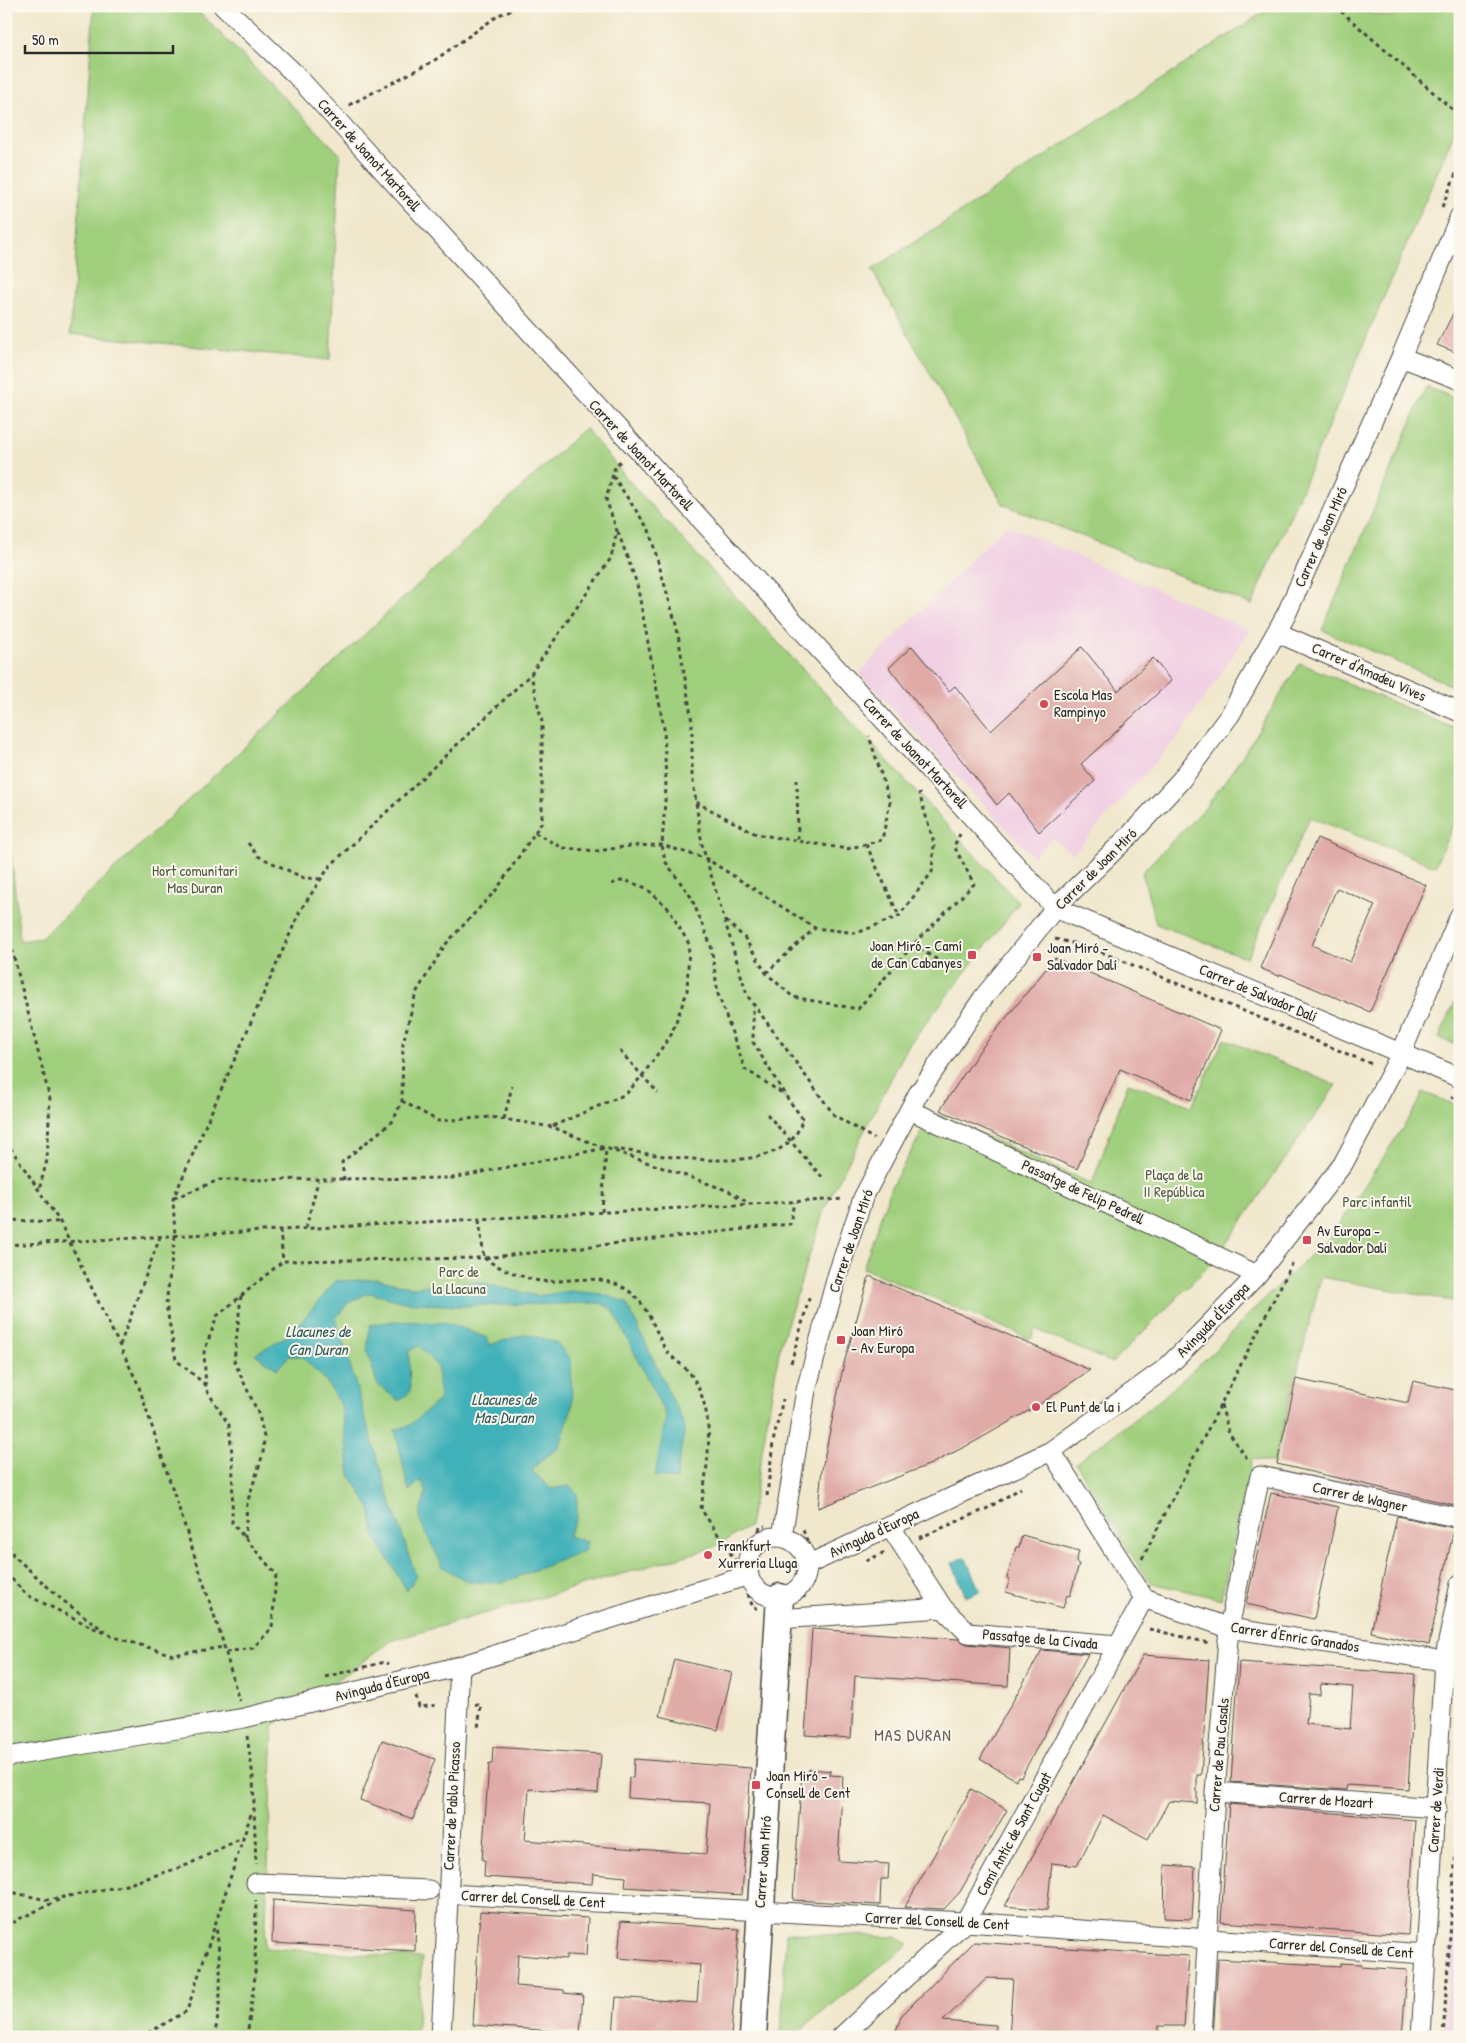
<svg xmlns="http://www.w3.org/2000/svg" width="1466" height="2043" font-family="'Patrick Hand',sans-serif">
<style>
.built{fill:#f1d0e3}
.green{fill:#a0cf7d;stroke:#667d54}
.water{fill:#40b1b8;stroke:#366e72}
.building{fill:#e0aaa7;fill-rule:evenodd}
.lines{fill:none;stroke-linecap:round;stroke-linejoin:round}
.street-casing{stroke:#494743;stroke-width:21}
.secondary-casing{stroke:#494743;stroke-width:29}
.path{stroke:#494743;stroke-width:3;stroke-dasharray:4 4;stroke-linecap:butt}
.street{stroke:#fff;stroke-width:19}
.secondary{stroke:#fff;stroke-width:26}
.poi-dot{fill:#d1495b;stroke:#fbf7ec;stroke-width:2}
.labels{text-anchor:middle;stroke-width:4;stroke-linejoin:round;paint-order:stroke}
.street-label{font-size:15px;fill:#2b2b2b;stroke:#fbf7ec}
.poi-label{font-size:15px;fill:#2b2b2b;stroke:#fbf7ec;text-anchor:start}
.park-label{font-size:15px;fill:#4e5c44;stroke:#fbf7ec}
.water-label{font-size:16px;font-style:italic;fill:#325a5c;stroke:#fbf7ec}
.neighbourhood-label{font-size:16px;letter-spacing:1px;fill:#6a5756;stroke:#fbf7ec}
</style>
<rect width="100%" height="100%" fill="#fbf7ec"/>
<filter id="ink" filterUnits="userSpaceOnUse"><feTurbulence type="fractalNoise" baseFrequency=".02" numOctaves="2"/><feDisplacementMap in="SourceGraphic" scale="10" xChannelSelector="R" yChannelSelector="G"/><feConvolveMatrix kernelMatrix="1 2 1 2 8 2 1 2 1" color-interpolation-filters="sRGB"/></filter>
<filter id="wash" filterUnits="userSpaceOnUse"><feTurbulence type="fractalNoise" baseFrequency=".0096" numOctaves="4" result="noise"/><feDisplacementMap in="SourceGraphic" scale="20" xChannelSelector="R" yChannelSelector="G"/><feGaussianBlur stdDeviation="1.12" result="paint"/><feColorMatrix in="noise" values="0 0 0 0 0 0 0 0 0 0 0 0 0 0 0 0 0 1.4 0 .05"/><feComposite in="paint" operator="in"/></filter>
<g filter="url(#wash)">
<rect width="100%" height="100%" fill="#f0e7cc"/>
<path class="built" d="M1006,525L1250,630L1179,736L1073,854L1052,838L1033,857L859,673Z
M1460,1825V2037H1444Z"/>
<path class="green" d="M94,6H193L340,154L330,360L70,334Z
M1273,6H1330L1391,17L1400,6H1460V119L1252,605L1003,504L872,270Z
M1426,387L1460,400V689L1322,630Z
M585,428L636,489L1019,903L908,1046L825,1207L780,1346L749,1527L712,1548L393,1640L273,1726L265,1948L422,1958L416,2037H6V804L20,941L41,938Z
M1300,663L1460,731V809L1435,866L1310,817L1247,958L1156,924L1142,872L1206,807L1242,757Z
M1460,991V1046L1439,1038Z
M1224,1039L1336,1085L1215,1260L1112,1363L1035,1329L1031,1339L863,1268L891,1187L933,1113L1092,1184L1128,1083L1192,1106Z
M1423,1092L1460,1107V1310L1458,1302L1321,1277L1274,1463L1252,1459L1221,1599L1152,1583L1137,1564L1076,1463L1161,1399L1213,1352L1260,1303L1333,1234L1417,1106Z
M786,1933L897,1937L909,1944L791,2037L781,2034Z"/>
<path class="water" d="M377,1279L410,1287L479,1282L537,1296L571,1291L601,1294L626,1302L685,1426L676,1480L655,1476L666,1416L613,1310L601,1303L455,1306L404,1302L369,1293L349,1302L336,1318L386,1487L416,1576L407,1591L375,1537L370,1508L350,1475L341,1406L326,1381L301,1356H289L277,1369L255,1354L290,1334L336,1281Z
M394,1321L449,1323L487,1338L489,1345L526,1334L556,1342L571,1360L572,1407L559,1448L540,1461L532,1471L551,1489L569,1486L577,1493V1518L568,1536L587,1542L584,1551L502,1583L468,1582L443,1567L419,1519L426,1491L421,1480L409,1491L395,1430L410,1425L440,1399L437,1366L419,1346L409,1351L410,1392L399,1401L377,1384L367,1351L370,1325Z
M965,1557L980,1591L966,1597L952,1563Z"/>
<g id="blocks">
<path class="building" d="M1460,300V354L1437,345Z
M912,646L949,691L955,686L991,731L1082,647L1118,691L1153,658L1171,681L1081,764L1095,781L1039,832L1009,793L997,805L889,668Z
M1317,838L1426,885L1370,1012L1280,974L1279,976L1260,968ZM1337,888L1375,905L1350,962L1312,945Z
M1055,958L1221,1030L1191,1100L1120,1069L1077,1169L940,1110L980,1050Z
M869,1276L941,1306L1090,1370L1037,1406L976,1441L931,1464L818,1508L822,1469L844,1363Z
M1296,1379L1408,1403L1413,1381L1460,1391V1434L1456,1450L1460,1451L1459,1506L1277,1464Z
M1271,1493L1338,1507L1314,1619L1246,1604Z
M1397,1516L1454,1528L1429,1645L1371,1632Z
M1022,1535L1079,1551L1076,1563L1079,1564L1070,1596L1067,1595L1063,1608L1006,1592L1010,1579L1007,1578L1016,1547H1019Z
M812,1629L958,1639L967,1644L1010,1648L1008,1686L855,1676L851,1738L805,1735Z
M1042,1650L1088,1654L1021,1777L1018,1776L1016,1780L980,1759Z
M1143,1655L1209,1660L1201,1775H1197V1803L1169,1801L1148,1839L1103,1815L1077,1866L1052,1863L1047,1910L1005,1906Z
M674,1659L732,1673L718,1730L660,1716Z
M1239,1662L1415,1674L1408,1789L1347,1785L1346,1790L1231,1782ZM1321,1684L1353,1687L1350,1729L1306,1724L1309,1694L1320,1695Z
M382,1740L435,1759L413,1819L360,1800Z
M493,1747L601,1754L598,1793L529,1789L525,1840L595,1846L706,1854L710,1803L628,1798L629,1777L633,1778L634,1759L751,1768L742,1895L625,1887L626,1877L593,1874L592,1884L484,1877L485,1860H482L489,1764H492Z
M809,1769L831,1771L830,1775L843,1776L838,1861L889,1864L888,1879H881L880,1905L793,1900L802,1773H809Z
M971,1789L1007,1810L960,1892L944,1909L905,1907Z
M1229,1804L1415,1820L1408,1935L1221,1922Z
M1165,1865L1195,1867L1192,1919L1164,1918Z
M273,1900L416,1910L415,1951L272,1943Z
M480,1911L588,1918L586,1956L566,1955V1959L518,1955L516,1986L564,1990V1993L583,1995L580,2033L473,2025Z
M621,1921L739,1929L731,2037L613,2035L616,1997L697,2003L700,1965L618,1958Z
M974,1942L1189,1956L1184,2026H1159L1158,2037H1009L1013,1979L987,1978L943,2021L996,2025L995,2037H894L901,2016Z
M1218,1959L1340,1966V1963L1361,1964V1967L1407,1970L1402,2037H1213Z"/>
</g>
</g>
<g filter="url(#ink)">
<use href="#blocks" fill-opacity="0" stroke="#494743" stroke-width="1"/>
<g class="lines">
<defs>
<path id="street" d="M223,6L295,74L1055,908L1460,1078
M1401,357L1460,380
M1278,633L1460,712
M910,1110L1257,1275
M1051,1451L1144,1598L1229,1628L1444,1661
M890,1526L943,1608L968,1633L1118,1645
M782,1537L806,1390L838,1273L863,1198L878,1169L918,1094L983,998L1055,908L1131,834L1181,780L1230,715L1286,615L1401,357L1460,216
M747 1567a30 30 0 1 1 60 0a30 30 0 1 1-60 0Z
M807,1565L1051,1451L1166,1368L1200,1334L1257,1275L1343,1164L1401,1054L1460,915
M778,1619L943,1608
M6,1757L244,1718L404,1680L460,1666L749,1575
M1215,1792L1437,1808
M256,1883L429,1890
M448,1894L965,1922L1426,1954
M441,2037L460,1666
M841,2037L965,1922L1144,1598
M1202,2037L1215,1792L1229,1628L1260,1476L1460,1518
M1421,2037L1444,1661L1460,1584"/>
<path id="secondary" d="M753,2037L780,1597"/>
</defs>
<use href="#street" class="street-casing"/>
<use href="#secondary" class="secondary-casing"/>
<path class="path" d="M1335,6L1460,116
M349,105L432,62L499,15L519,6
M1442,207L1460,164
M613,476L649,530L677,628L692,722V774L702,845L747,995L834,1115L874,1139
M618,532L637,584L664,728L666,787L662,845L665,861L691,897L711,946L718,994L745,1069L785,1095
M797,779L798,842
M696,802L756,834L847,849L882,840L890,802L869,736
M535,833L563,848L598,851L630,846L662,845L707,859L815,928L857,933L899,916L932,872L934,843L919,793
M248,843L258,856L304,878L321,879
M866,844L899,916
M726,921L744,937L766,973L793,997L858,1009L913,945L974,884L954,846L960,834
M6,926L50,1099L47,1160L39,1190
M1055,939L1089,947L1374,1065
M913,945L951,968
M766,973L815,928
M620,1051L658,1093
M1451,1097L1460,1101
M402,1101L438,1121L491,1117L552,1127L604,1148
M767,1114L822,1177
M504,1119L512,1086
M553,1126L626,1094L642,1076L671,1035L687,992L689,944L668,908L646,888L624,880L608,885
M6,1141L60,1222L138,1384L222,1639L239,1701
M613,1149C657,1154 762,1177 794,1137C798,1132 800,1125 803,1119L785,1095L753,1042V1003
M344,1180L342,1162L393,1121L402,1101L403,1043L416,993L445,945L497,889L542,822V722L531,675
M174,1198L219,1180L452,1178L606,1148L729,1191L750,1204
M602,1212L606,1148
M6,1220L60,1222
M479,1220L484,1258L790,1224L794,1202
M306,1228L318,1181
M280,1230L283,1261L484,1258C497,1268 524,1278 540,1281C561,1283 584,1276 605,1281C641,1288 649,1316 663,1345C669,1358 684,1364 692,1376C718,1417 707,1464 701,1509L735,1560
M6,1245L844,1199
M241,1296L234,1361L259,1415L264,1437L263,1454L247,1503L245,1538
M120,1345L160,1237
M791,1363L810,1295
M206,1385L176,1360L166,1304L175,1236L173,1199L300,911L321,879L330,866L531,674L611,558L617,531L606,499L615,467L622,459
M1221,1405L1229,1433L1249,1461
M767,1496L773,1442L783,1399
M803,1530L808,1543
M6,1537L13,1555L61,1599L111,1636L173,1655L224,1647
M919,1538L986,1509L1021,1488
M741,1557C751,1549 757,1538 760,1527L765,1526
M1142,1559L1293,1262
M866,1561L885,1552
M6,1573L27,1595L104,1633
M748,1594L753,1608H757
M803,1598L813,1583
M1149,1629L1209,1643
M226,1652L253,1648L272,1628L276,1574L232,1523L233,1464L229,1425L206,1389L204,1352L217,1316L283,1261
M325,1677L385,1662L389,1664
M416,1696L419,1707L439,1705
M475,1704L481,1705L478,1728
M247,1736L253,1776L256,1864
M6,1891L47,1900L123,1886L187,1865L244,1837
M6,1928L17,1920L63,1898
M141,2037L187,2011L253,1808
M214,2037C223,1999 221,1964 216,1926
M247,2037L255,1976L256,1900
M1443,2037L1460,1792"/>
<use href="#street" class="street"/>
<use href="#secondary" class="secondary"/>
</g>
</g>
<g class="poi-dot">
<circle cx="1044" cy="704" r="5"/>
<rect x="967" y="950" width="10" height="10" rx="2.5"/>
<rect x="1032" y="952" width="10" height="10" rx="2.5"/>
<rect x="1302" y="1235" width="10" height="10" rx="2.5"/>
<rect x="836" y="1335" width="10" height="10" rx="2.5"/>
<circle cx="1036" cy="1407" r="5"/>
<circle cx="708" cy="1555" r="5"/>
<rect x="751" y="1780" width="10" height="10" rx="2.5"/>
</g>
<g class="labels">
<g class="street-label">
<text transform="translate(369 155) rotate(48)" y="5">Carrer de Joanot Martorell</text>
<text transform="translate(641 455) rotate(47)" y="5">Carrer de Joanot Martorell</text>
<text transform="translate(1321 537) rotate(-66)" y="5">Carrer de Joan Miró</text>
<text transform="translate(1369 672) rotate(24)" y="5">Carrer d'Amadeu Vives</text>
<text transform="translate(915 753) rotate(47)" y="5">Carrer de Joanot Martorell</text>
<text transform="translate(1096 869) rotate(-45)" y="5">Carrer de Joan Miró</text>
<text transform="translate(1258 993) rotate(23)" y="5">Carrer de Salvador Dalí</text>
<text transform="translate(1083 1192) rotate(25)" y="5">Passatge de Felip Pedrell</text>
<text transform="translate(851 1241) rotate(-71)" y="5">Carrer de Joan Miró</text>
<text transform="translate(1213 1320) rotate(-46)" y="5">Avinguda d'Europa</text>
<text transform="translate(1360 1497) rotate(12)" y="5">Carrer de Wagner</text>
<text transform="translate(874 1533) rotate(-25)" y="5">Avinguda d'Europa</text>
<text transform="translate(1295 1637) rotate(9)" y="5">Carrer d'Enric Granados</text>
<text transform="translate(1040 1639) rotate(5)" y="5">Passatge de la Civada</text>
<text transform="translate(382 1685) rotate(-14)" y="5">Avinguda d'Europa</text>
<text transform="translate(1219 1755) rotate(-85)" y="5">Carrer de Pau Casals</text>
<text transform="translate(1326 1800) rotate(4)" y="5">Carrer de Mozart</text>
<text transform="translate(452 1806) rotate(-87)" y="5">Carrer de Pablo Picasso</text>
<text transform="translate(1436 1810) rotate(-86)" y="5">Carrer de Verdi</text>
<text transform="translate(1014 1834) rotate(-61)" y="5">Camí Antic de Sant Cugat</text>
<text transform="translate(763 1862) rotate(-86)" y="5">Carrer Joan Miró</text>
<text transform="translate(533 1899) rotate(3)" y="5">Carrer del Consell de Cent</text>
<text transform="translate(937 1921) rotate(3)" y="5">Carrer del Consell de Cent</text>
<text transform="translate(1341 1948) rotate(4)" y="5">Carrer del Consell de Cent</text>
</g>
<g class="poi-label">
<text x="1054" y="700">Escola Mas<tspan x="1054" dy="17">Rampinyo</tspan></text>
<text x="962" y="951" text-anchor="end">Joan Miró - Camí<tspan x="962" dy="17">de Can Cabanyes</tspan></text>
<text x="1047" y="953">Joan Miró -<tspan x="1047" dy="17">Salvador Dalí</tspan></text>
<text x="1317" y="1236">Av Europa -<tspan x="1317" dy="17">Salvador Dalí</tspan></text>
<text x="851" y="1336">Joan Miró<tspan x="851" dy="17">- Av Europa</tspan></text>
<text x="1046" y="1412">El Punt de la i</text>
<text x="718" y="1551">Frankfurt<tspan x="718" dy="17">Xurreria Lluga</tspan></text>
<text x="766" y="1781">Joan Miró -<tspan x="766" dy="17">Consell de Cent</tspan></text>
</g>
<g class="park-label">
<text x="195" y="876">Hort comunitari<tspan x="195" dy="17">Mas Duran</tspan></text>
<text x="1174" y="1180">Plaça de la<tspan x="1174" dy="17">II República</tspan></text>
<text x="1377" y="1207">Parc infantil</text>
<text x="459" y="1277">Parc de<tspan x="459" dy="17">la Llacuna</tspan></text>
</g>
<g class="water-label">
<text x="318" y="1337">Llacunes de<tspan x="318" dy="18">Can Duran</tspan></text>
<text x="504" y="1405">Llacunes de<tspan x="504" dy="18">Mas Duran</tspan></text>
</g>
<g class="neighbourhood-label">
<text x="913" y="1741">MAS DURAN</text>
</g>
</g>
<rect width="1466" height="2043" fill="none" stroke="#fbf7ec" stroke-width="25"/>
<path d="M25 45v8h148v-8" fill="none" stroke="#2b2b2b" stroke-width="2.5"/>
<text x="32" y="45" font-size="15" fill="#2b2b2b" stroke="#fbf7ec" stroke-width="4" paint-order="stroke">50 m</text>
</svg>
